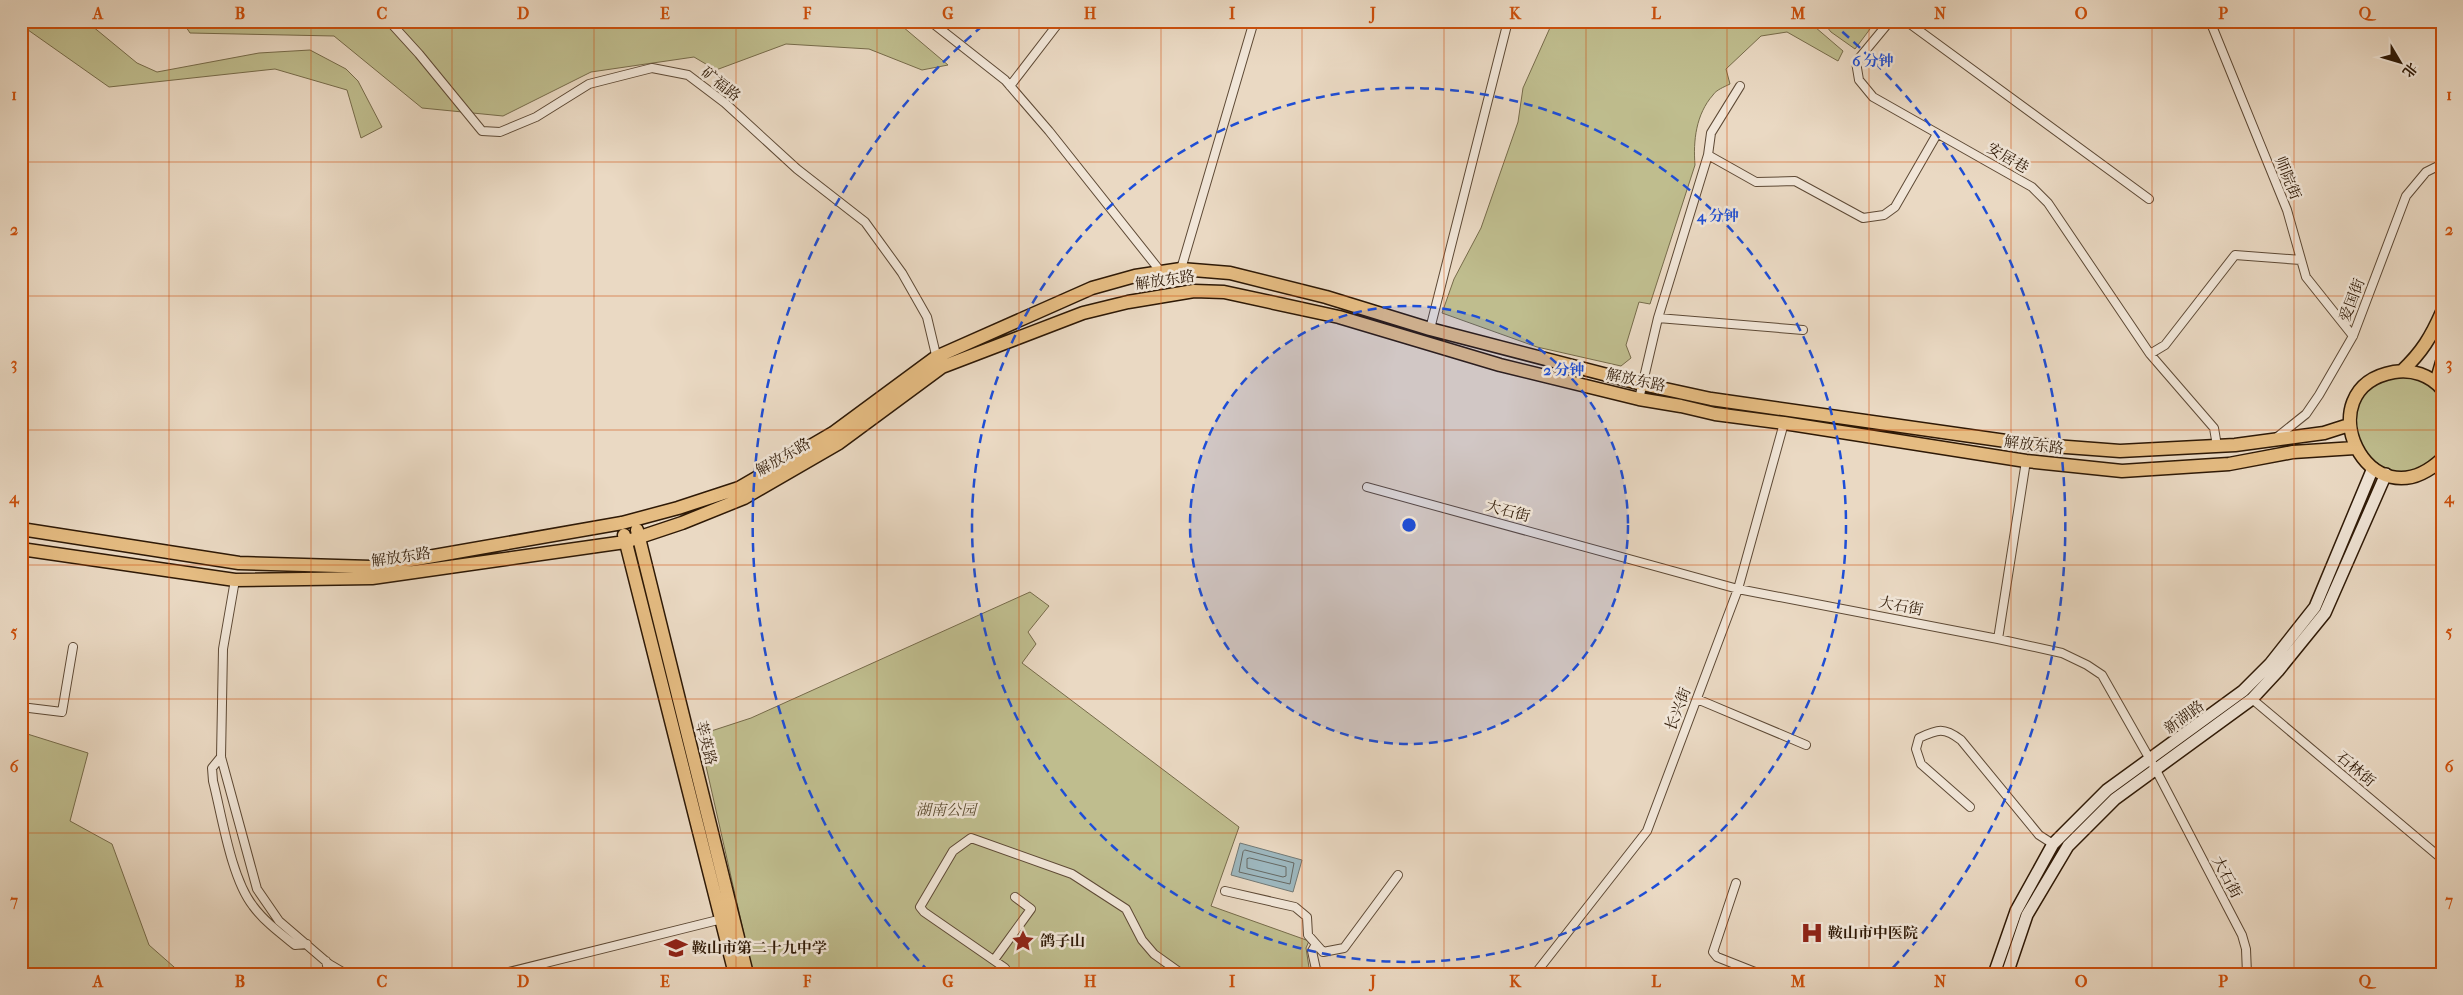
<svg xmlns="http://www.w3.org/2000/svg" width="2463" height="995" font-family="'IM FELL French Canon','Noto Serif SC',serif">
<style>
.green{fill:#bfbd8e;stroke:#766b4a}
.water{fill:#9db7be;stroke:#717874}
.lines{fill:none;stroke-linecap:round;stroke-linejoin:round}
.shore{stroke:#666862;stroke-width:1}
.minor-casing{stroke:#5d4935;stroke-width:10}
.secondary-casing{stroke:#2e1906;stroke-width:14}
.primary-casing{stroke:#2e1906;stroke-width:15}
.minor{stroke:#f1e6d8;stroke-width:8}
.secondary{stroke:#f1e6d8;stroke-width:11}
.primary{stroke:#e5bc82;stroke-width:12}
.grid{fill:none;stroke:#cc4f0b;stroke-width:1;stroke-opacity:0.55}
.ring{fill:none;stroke:#1d4ed8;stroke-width:2.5;stroke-dasharray:9 6}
.labels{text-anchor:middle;stroke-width:5;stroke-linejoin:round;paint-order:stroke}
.street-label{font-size:15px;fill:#2e1906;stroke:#f1e6d8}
.park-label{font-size:15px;font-style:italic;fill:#5a4a2f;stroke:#f1e6d8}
.poi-label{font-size:15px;font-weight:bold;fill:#2e1906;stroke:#f1e6d8;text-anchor:start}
.centre{fill:#1d4ed8;stroke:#f1e6d8;stroke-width:2.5}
.ring-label{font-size:15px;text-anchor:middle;font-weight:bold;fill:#1d4ed8;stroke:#f1e6d8;stroke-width:5;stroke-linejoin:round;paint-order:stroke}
.neatline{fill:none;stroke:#cc4f0b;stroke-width:2}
.grid-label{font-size:16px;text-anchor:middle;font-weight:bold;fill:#cc4f0b}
</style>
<rect width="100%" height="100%" fill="#ead9c3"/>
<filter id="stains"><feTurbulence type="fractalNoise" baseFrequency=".004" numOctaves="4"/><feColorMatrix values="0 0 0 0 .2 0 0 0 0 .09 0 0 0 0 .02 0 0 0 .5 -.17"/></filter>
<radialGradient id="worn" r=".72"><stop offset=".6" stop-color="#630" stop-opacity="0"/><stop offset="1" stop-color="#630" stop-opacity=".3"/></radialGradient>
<path class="green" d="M21,21H86L137,63L157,72L259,53L310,50L346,69L358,81L382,127L361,138L347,90L275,69L109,87L21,25Z
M182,21H896L948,65L922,70L869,49L786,44L716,70L694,57L591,72L503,116L422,108L334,36L190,33Z
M1553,21H1808L1843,51L1838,61L1787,32L1761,36L1726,69L1730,84C1724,87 1716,90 1713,95C1696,114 1693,141 1695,165L1650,304L1639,302L1626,345L1631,358L1621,366L1537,347L1442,313L1454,279L1481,228L1518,122L1523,88Z
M1822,21H1876L1855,49L1831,32Z
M2402,371L2442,389V459L2432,468L2386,474L2351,436L2359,393Z
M1030,592L1049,606L1028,632L1036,644L1022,663L1239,827L1211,906L1309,941L1306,948L1310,974H753L699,735L751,718Z
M21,732L88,753L70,821L112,844L149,945L182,974H21Z"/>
<path class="water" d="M1240,843L1302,860L1293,892L1231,875Z"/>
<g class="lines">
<path class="shore" d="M1245,850L1294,863L1290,884L1239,872L1243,852Z
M1250,858L1286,867V876L1283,877L1247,868V859Z"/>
<defs>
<path id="minor" d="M389,21L419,54L482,131L500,132L536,117L589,84L652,68L688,75L725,103L797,169L865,222L902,273L927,317L937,359
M930,21L1005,80L1049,131L1161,272
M1890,21L1856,62L1859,80L1873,97L2032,187L2048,203L2150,354L2214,428L2217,446
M1906,21L2149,199
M2210,21L2287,210L2306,277L2353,336
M1010,86L1060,21
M1708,155L1756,182L1795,181L1863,218L1884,215L1895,207L1937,134
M1181,269L1254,21
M1658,318L1803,330
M1430,329L1508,21
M2150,354L2165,345L2235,255L2301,260
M1639,399L1658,318L1708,155L1711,133L1740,86
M2276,438L2306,414L2319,395L2353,336L2406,196L2426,172L2442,164
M1367,487L1738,589L1998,639L2062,653L2087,665L2102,675L2156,770L2242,935L2246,949L2247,974
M235,580L223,649L221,757L257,889L279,921L329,964L346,974
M1998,639L2026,461
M1697,699L1806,745
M2252,699L2442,859
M21,707L62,712L73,647
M221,757L212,768L213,781C222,816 231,878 253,906C264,921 280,933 295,945L307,944
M1970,807L1921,764L1916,749L1919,738C1938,729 1944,727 1961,740L2039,835L2053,844
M1736,883L1713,952L1717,957L1760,974
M1225,891L1295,907L1307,917L1308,935L1323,952L1344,948L1398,875
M1315,946L1312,951L1317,974
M994,960L1031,909L1015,897
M326,961L329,974
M1005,968L924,912L920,907L953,851L971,838L1072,874L1126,909L1142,940L1154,954L1182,974
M501,974L722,919
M1535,974L1647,831L1738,589L1784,423"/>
<path id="secondary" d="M1994,974L2016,911L2053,844L2107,790L2243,691L2270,664L2315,607L2373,468
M2007,974L2027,915L2068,846L2115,799L2252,699L2278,671L2325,613L2386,474"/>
<path id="primary" d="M2402,371C2422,352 2431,337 2442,312
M2436,383L2442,362
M2442,389C2430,375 2412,369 2394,372C2304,388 2368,528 2442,459
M21,529L239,563L371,567L622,523L678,508L739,488L833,433L936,357L1092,288L1135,276L1181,269L1230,273L1326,297L1430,329L1642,384L1711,399L2027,444L2120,451L2235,445L2324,433L2349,425
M637,530L747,974
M624,535L735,974
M21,549L235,580L372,578L625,542L682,523L744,498L839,443L942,367L1083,313L1128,302L1194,291L1224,292L1339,317L1500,365L1639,399L1681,406L1715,414L1784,423L2026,461L2122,471L2229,464L2293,452L2355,448"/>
</defs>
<use href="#minor" class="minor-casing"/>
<use href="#secondary" class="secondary-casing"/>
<use href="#primary" class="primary-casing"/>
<use href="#minor" class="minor"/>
<use href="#secondary" class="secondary"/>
<use href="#primary" class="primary"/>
</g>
<path class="grid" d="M169,21V974M311,21V974M452,21V974M594,21V974M736,21V974M877,21V974M1019,21V974M1161,21V974M1302,21V974M1444,21V974M1586,21V974M1727,21V974M1869,21V974M2011,21V974M2152,21V974M2294,21V974M21,162H2442M21,296H2442M21,430H2442M21,565H2442M21,699H2442M21,833H2442"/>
<circle cx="1409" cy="525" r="219" fill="#1d4ed8" fill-opacity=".12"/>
<g class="ring">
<circle cx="1409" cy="525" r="219"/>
<circle cx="1409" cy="525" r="437"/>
<path d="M929 972A656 656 0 0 1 987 22M1831 22A656 656 0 0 1 1889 972"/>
</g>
<defs>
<symbol id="hospital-bare" viewBox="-9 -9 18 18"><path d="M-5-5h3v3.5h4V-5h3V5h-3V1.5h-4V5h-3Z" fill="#8f2418" stroke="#f1e6d8" stroke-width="2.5" paint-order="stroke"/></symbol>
<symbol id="sight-bare" viewBox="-9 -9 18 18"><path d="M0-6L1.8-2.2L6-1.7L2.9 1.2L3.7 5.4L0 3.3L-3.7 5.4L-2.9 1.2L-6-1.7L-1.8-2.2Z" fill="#8f2418" stroke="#f1e6d8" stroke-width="2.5" paint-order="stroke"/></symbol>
<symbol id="school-bare" viewBox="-9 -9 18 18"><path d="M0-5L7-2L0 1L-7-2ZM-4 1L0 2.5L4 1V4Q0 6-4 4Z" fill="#8f2418" stroke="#f1e6d8" stroke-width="2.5" paint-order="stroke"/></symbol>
</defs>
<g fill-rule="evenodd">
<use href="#hospital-bare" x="1796" y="917" width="32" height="32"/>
<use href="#sight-bare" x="1007" y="925" width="32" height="32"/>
<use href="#school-bare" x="660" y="932" width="32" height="32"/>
</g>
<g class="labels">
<g class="street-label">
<text transform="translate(721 84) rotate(39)" y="5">矿福路</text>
<text transform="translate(2008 158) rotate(30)" y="5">安居巷</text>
<text transform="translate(2288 178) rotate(68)" y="5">师院街</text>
<text transform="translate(1165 280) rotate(-8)" y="5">解放东路</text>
<text transform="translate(2352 300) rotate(-69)" y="5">爱国街</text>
<text transform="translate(1636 380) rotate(12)" y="5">解放东路</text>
<text transform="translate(2034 445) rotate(7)" y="5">解放东路</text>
<text transform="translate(783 457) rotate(-30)" y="5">解放东路</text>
<text transform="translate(1508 511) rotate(15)" y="5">大石街</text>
<text transform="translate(401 557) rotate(-8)" y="5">解放东路</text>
<text transform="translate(1901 606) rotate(11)" y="5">大石街</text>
<text transform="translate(1678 709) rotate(-69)" y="5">长兴街</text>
<text transform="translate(2184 717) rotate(-36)" y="5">新湖路</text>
<text transform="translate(706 743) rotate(76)" y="5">莘英路</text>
<text transform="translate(2356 769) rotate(40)" y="5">石林街</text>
<text transform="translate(2227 877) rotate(62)" y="5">大石街</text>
</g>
<g class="park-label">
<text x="946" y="815">湖南公园</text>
</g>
<g class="poi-label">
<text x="1828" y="938">鞍山市中医院</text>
<text x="1040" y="946">鸽子山</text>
<text x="692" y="953">鞍山市第二十九中学</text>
</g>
</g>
<circle cx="1409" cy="525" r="8" class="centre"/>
<g class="ring-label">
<text x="1873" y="66">6 分钟</text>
<text x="1718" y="221">4 分钟</text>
<text x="1564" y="375">2 分钟</text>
</g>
<rect width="2463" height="995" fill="none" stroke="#ead9c3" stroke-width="55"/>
<g transform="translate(2400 62) rotate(128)" stroke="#f1e6d8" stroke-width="4" paint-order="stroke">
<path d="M0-4L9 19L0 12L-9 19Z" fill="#2e1906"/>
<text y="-8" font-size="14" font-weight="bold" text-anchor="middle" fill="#2e1906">北</text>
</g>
<rect x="28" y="28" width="2408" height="940" class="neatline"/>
<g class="grid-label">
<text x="98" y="19">A</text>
<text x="240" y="19">B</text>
<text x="382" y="19">C</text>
<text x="523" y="19">D</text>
<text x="665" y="19">E</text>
<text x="807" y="19">F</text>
<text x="948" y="19">G</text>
<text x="1090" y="19">H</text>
<text x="1232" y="19">I</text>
<text x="1373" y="19">J</text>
<text x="1515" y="19">K</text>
<text x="1656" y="19">L</text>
<text x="1798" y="19">M</text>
<text x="1940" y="19">N</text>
<text x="2081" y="19">O</text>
<text x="2223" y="19">P</text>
<text x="2365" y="19">Q</text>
<text x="14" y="100">1</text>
<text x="2449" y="100">1</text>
<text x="14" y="235">2</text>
<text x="2449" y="235">2</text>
<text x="14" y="369">3</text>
<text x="2449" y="369">3</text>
<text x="14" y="503">4</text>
<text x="2449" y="503">4</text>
<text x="14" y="637">5</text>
<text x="2449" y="637">5</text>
<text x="14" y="772">6</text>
<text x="2449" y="772">6</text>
<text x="14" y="906">7</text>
<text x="2449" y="906">7</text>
<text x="98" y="987">A</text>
<text x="240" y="987">B</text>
<text x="382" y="987">C</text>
<text x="523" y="987">D</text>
<text x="665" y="987">E</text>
<text x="807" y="987">F</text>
<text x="948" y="987">G</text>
<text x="1090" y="987">H</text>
<text x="1232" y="987">I</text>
<text x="1373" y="987">J</text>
<text x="1515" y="987">K</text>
<text x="1656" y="987">L</text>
<text x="1798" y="987">M</text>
<text x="1940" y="987">N</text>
<text x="2081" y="987">O</text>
<text x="2223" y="987">P</text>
<text x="2365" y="987">Q</text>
</g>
<rect width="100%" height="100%" filter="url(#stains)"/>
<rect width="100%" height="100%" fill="url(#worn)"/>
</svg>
